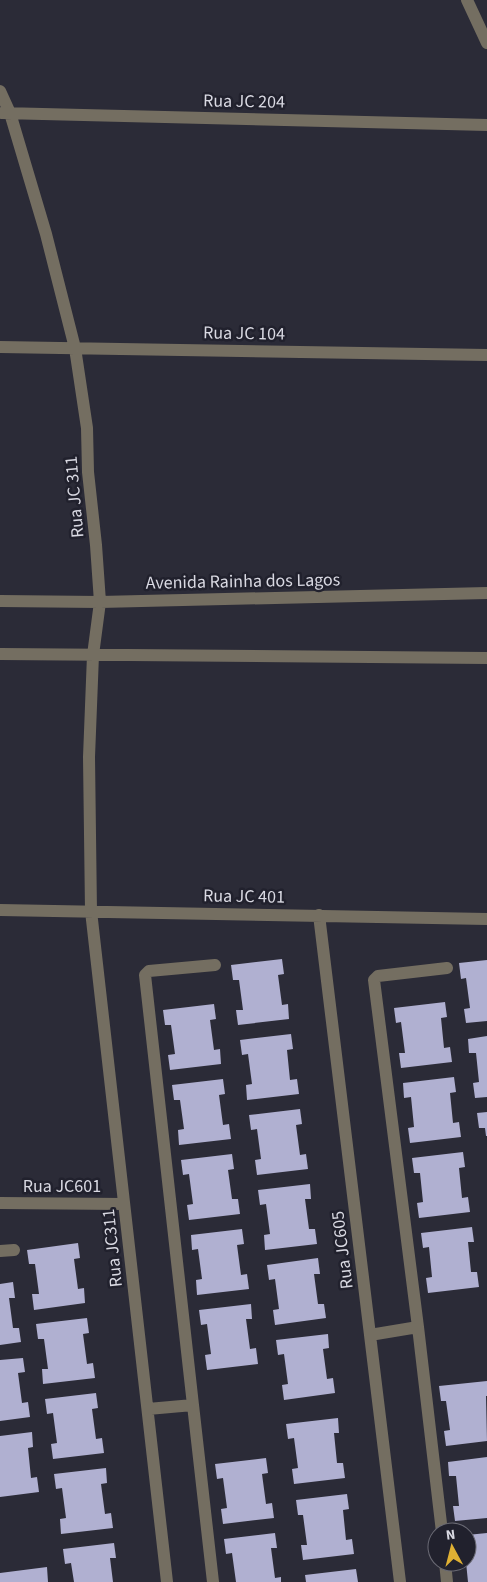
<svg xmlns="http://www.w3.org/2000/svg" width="487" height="1582" font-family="'Source Sans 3',sans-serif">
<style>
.building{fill:#b0b0d1}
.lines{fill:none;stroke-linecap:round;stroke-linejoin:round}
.minor{stroke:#746e61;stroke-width:12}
.labels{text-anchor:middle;stroke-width:5;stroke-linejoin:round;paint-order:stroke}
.street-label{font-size:18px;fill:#d9d9e2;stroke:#21212d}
</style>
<rect width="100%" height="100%" fill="#2b2b37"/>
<path class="building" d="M282,959L284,974L278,975L282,1005L288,1004L289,1019L238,1025L236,1010H243L239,980H233L231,965Z
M487,960V1021L466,1023L464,1009L470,1008L466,978L461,979L459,963Z
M445,1002L447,1017L441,1018L444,1048L450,1047L452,1062L401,1068L399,1053H405L401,1022L396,1023L394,1008Z
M214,1004L216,1019L210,1020L214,1050L220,1049L221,1064L170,1070L168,1055L175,1054L171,1025H165L163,1010Z
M291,1034L293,1049L287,1050L290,1080L297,1079L299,1094L247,1100L246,1085L252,1084L248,1054L242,1055L240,1040Z
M487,1036V1097L475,1098L473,1083L479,1082L476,1053H469L468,1039Z
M454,1077L456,1092L450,1093L453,1123L459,1122L461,1137L410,1143L408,1128L414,1127L411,1097L404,1098L403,1083Z
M223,1079L225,1094L219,1095L223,1125L229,1124L231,1139L179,1145L178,1130L184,1129L180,1100H174L172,1085Z
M300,1109L302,1124L296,1125L300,1155L306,1154L308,1169L257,1175L255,1160L261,1159L257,1129L251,1130L249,1115Z
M487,1112V1136H486L485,1128H479L477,1113Z
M463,1152L465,1167L459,1168L462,1198L468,1197L470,1212L419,1218L417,1203L423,1202L420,1173H414L412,1158Z
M232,1154L234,1169L228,1170L232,1199H238L240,1214L189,1220L187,1205L193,1204L189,1174L183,1175L181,1160Z
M310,1184L311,1199H305L309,1229H315L317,1244L265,1250L264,1235L270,1234L266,1204L260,1205L258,1190Z
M472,1227L474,1242H468L471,1272H477L479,1287L428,1293L426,1278L432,1277L429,1247L423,1248L421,1233Z
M242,1229L244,1244L237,1245L241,1275L247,1274L249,1289L197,1295L196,1280L202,1279L198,1249L192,1250L191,1235Z
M78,1243L80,1258L74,1259L78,1289L84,1288L85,1303L34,1310L32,1294H39L35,1264H29L27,1250Z
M318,1258L320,1274H314L318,1304H324L326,1318L275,1325L273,1310L279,1309L275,1279L269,1280L267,1265Z
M13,1282L15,1298H9L13,1328H19L21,1342L0,1345V1284Z
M251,1304L252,1319H246L250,1349L256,1348L258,1364L207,1370L205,1355L211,1354L207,1324L201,1325L199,1310Z
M87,1318L89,1333L83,1334L87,1364L93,1363L95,1378L43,1384L42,1369H48L44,1339H38L36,1324Z
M328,1334L329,1348L323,1349L327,1379L333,1378L335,1393L284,1400L282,1385L288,1384L284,1354L278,1355L276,1340Z
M23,1358L25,1372L18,1373L22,1403L28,1402L30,1417L0,1421V1360Z
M487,1381V1396H486L487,1441L446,1446L444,1431L450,1430L446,1401H441L439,1386Z
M96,1393L98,1408L92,1409L96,1439L102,1438L104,1453L53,1459L51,1444L57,1443L53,1413L47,1414L45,1399Z
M338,1418L339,1433H334L337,1463H343L345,1478L294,1484L292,1469L298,1468L294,1438L288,1439L286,1424Z
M32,1432L33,1447L28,1448L31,1478L37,1477L39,1492L0,1497V1436Z
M487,1457V1518L455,1521L453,1506H459L456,1476H449L448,1462Z
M266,1458L268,1473L262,1474L266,1504L272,1503L274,1518L223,1524L221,1509L227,1508L223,1478L217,1479L215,1464Z
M106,1468L107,1483L101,1484L105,1514L111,1513L113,1528L61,1534L60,1519L66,1518L62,1488L56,1489L54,1474Z
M347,1494L349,1509L343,1510L346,1540L352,1539L354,1554L303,1560L301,1545H307L303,1515H298L296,1500Z
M275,1533L277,1548H271L275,1578L281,1577V1582H236L232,1553L226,1554L224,1539Z
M487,1533V1582H468L466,1562L467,1535Z
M114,1543L116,1558H110L113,1582H74L71,1563L65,1564L63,1549Z
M47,1567L48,1582H0V1573Z
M356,1569L358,1582H306L305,1575Z"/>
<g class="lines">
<path class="minor" d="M467,0L487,43
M0,91L10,113L46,234L75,348L87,428L88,472L96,545L100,602L93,655L89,757L91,911L167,1582
M2,113L487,125
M0,347L487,355
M0,601L100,602L487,593
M0,654L487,658
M0,910L487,919
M319,915L400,1582
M0,1203L124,1204
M0,1251L14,1250
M418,1327L442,1532
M370,1335L418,1327L374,980L378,976L447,968
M193,1405L213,1582
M148,1409L193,1405L145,975L149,971L215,965
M445,1562L447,1582"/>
</g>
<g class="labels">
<g class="street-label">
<text transform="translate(244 101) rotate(1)" y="6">Rua JC 204</text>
<text transform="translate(244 333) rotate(1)" y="6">Rua JC 104</text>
<text transform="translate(74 497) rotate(-95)" y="6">Rua JC 311</text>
<text transform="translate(243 581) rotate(-1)" y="6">Avenida Rainha dos Lagos</text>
<text transform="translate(244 896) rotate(1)" y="6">Rua JC 401</text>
<text x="62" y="1192">Rua JC601</text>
<text transform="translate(112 1248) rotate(-96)" y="6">Rua JC311</text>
<text transform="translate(342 1250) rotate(-97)" y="6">Rua JC605</text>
</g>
</g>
<g transform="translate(452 1547) rotate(353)"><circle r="24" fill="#21212d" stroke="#6b6b75"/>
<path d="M0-4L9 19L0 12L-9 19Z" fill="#dfb033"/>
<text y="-8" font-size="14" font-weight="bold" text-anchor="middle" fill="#d9d9e2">N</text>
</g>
</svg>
